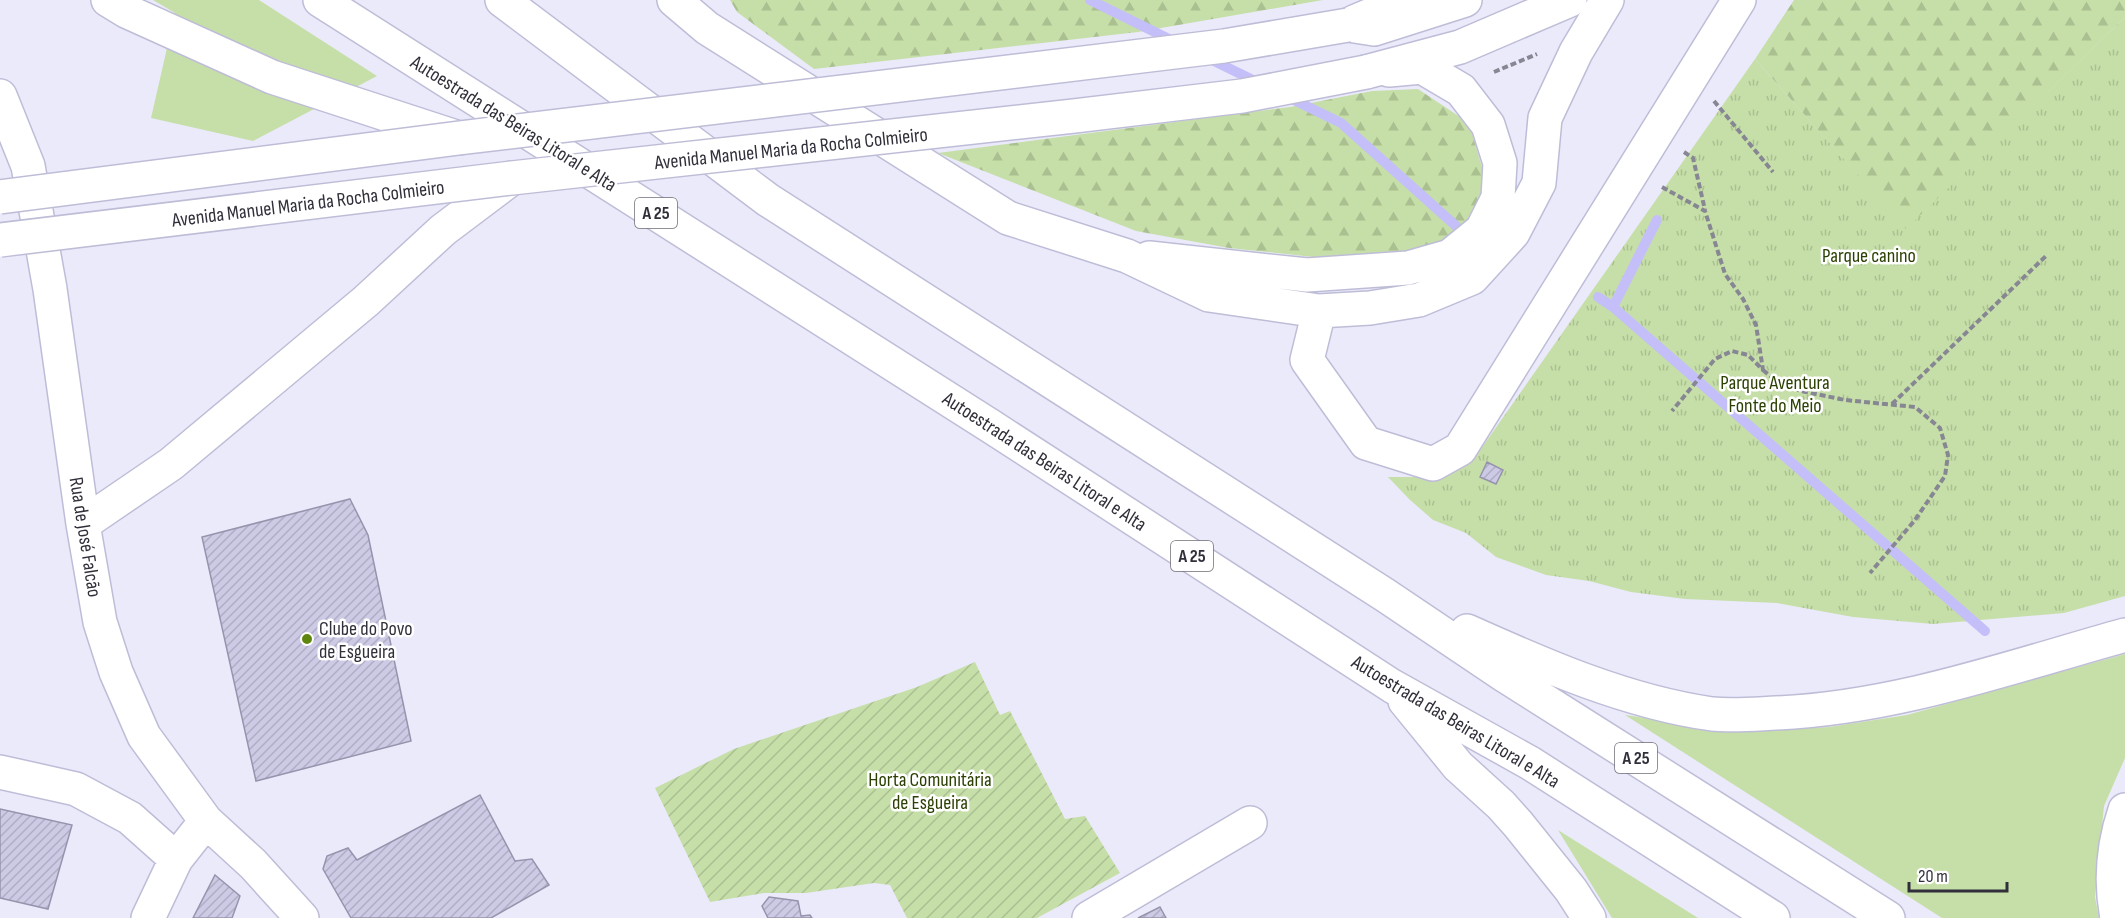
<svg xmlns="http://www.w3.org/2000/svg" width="2125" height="918" font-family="'Sofia Sans Condensed',sans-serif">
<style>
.grass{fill:#c6dfa8}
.forest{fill:url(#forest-firs)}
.park{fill:url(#park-tufts)}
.garden{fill:url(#garden-furrows)}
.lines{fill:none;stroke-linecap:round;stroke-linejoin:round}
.stream{stroke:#c4bff8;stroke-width:10}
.building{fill:url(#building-hatch);stroke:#9694ad;stroke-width:1.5}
.street-casing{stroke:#bebdd7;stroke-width:36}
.secondary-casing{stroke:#bebdd7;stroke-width:36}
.highway-casing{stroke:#bebdd7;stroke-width:36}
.path{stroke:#878693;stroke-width:4;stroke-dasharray:6 3;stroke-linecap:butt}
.street{stroke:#fff;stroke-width:33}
.secondary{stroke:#fff;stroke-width:33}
.highway{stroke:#fff;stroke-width:33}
.secondary-bridge-casing{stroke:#bebdd7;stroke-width:36;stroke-linecap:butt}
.secondary-bridge{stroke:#fff;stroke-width:33}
.poi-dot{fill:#5e860f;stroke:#fff;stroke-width:2}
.labels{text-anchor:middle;stroke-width:5;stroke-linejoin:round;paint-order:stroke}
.shield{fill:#fff;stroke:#6f6e75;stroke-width:1.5}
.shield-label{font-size:18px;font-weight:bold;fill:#31303a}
.street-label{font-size:20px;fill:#31303a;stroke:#fff}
.park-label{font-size:20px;fill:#2b4002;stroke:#fff}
.poi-label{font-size:20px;fill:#31303a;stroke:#fff;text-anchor:start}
</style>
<defs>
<pattern id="forest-firs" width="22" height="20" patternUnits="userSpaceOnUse" patternTransform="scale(1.5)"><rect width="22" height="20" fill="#c6dfa8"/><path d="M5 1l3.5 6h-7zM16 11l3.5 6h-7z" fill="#abc091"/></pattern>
<pattern id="park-tufts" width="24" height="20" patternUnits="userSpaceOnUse" patternTransform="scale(1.5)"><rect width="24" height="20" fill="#c6dfa8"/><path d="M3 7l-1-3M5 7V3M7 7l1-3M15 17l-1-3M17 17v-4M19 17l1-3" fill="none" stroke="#abc091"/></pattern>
<pattern id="garden-furrows" width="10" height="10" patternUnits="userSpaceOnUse" patternTransform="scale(1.5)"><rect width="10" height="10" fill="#c6dfa8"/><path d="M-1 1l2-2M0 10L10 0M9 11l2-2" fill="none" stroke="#abc091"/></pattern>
<pattern id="building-hatch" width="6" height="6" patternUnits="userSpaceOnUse" patternTransform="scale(1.5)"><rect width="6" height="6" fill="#cccae4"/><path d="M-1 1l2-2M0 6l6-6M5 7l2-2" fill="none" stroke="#b0aec4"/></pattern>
</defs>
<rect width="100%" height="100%" fill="#ebeafb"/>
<path class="grass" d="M153,0H259L377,76L253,141L151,118L175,13Z
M2125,654V758L2104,806L2095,897L2099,918H1942L1625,715L1741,732L1829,727L1907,715Z
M1558,830L1698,918H1612Z"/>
<path class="forest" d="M730,0H1323L1138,32L814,69L737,12Z
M1794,0H2125V17L1906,230L1755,59Z
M1418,89L1469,123L1482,167V204L1474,221L1435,245L1389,257L1323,258L1229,248L1136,231L938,153L1290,107L1372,91Z"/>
<path class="park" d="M2125,17V596L2064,613L1933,624L1853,617L1777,603L1685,599L1631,592L1589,581L1546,575L1496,557L1466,533L1433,520L1409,499L1388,477H1431L1478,453L1755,59L1906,229Z"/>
<path class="garden" d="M975,662L1000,715L1010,711L1065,819L1085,816L1120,873L1037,918H907L890,885L874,883L806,893H764L710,902L655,788L734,749L917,687Z"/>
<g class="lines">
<path class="stream" d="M1090,0L1175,42
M1208,58L1261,84
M1286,96L1341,123L1456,226
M1598,297L1613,307L1985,631
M1613,307L1657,220"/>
</g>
<path class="building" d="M1487,462L1503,470L1496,484L1480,477Z
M350,499L368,535L411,741L256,781L202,537Z
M480,795L515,861L532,859L549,885L491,918H351L323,869L327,856L348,848L357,860Z
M0,809L72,825L48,909L0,898Z
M215,875L240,896L232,918H193Z
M769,897L798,901L801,916L810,915L812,918H768L762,906Z
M1160,907L1166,918H1138Z"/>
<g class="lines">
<defs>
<path id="street" d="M108,0L126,11L272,77L459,138
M674,0L707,28L1008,218L1127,256L1209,295L1319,311L1370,308L1419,300L1472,278L1513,233L1539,183L1545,118L1576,52L1607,0
M1354,22L1397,4L1401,0
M0,96L28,166L50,289L83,524L100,622L116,672L144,736L206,821L253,864L302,918
M1149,258L1307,275L1408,268L1450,256L1482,230L1498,198L1500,163L1488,125L1461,90L1422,67L1389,70
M1319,311L1307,360L1366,443L1433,464L1460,449L1739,0
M83,524L171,464L366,301L443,230L512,178
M0,772L76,789L130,818L176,859
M148,918L176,859L206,821
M1089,918L1250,823"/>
<path id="secondary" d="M1348,25L1374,29L1465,0
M1366,72L1460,47L1570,0"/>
<path id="highway" d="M320,0L992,427L1392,686L1530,763L1773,918
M502,0L768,200L1385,595L1504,675L1888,918
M1467,631C1545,666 1627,702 1712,714C1733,716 1755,714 1776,713C1896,708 2010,667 2125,635
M1405,701L1458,766L1501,805L1518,824L1571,890L1589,918
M2117,918C2110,882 2113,845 2125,810"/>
</defs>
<use href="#street" class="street-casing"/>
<use href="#secondary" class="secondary-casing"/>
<use href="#highway" class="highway-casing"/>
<path class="path" d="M1494,72L1537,54
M1714,101L1773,172
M1684,152L1693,158L1705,210
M1662,187L1705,211L1725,274L1743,299L1756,325L1763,370L1748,355L1732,351L1715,359L1672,411
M1763,370L1776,381L1801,391L1845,400L1915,407L1940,428L1948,455L1945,476L1915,520L1870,573
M1892,404L2047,255"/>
<use href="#street" class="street"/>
<use href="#secondary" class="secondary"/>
<use href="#highway" class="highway"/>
<defs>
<path id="secondary-bridge" d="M0,197L459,138L1224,46L1348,25
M0,240L512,178L1074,116L1242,96L1366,72"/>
</defs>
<use href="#secondary-bridge" class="secondary-bridge-casing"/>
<use href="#secondary-bridge" class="secondary-bridge"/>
</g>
<circle class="poi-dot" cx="307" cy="639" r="6"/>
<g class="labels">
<g class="shield">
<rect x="635" y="198" width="42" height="30" rx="4.5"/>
<rect x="1171" y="541" width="42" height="30" rx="4.5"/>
<rect x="1615" y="743" width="42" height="30" rx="4.5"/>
</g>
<g class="shield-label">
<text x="656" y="219">A 25</text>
<text x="1192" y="562">A 25</text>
<text x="1636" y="764">A 25</text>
</g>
<g class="street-label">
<text transform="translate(514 123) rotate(32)" y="7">Autoestrada das Beiras Litoral e Alta</text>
<text transform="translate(791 148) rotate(-6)" y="7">Avenida Manuel Maria da Rocha Colmieiro</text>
<text transform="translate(308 203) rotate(-7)" y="7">Avenida Manuel Maria da Rocha Colmieiro</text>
<text transform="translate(1045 461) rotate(33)" y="7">Autoestrada das Beiras Litoral e Alta</text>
<text transform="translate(86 537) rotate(81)" y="7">Rua de José Falcão</text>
<text transform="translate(1456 721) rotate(31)" y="7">Autoestrada das Beiras Litoral e Alta</text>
</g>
<g class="park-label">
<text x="1869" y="262">Parque canino</text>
<text x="1775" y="389">Parque Aventura<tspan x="1775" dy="23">Fonte do Meio</tspan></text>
<text x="930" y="786">Horta Comunitária<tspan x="930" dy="23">de Esgueira</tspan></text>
</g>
<g class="poi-label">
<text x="319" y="635">Clube do Povo<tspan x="319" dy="23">de Esgueira</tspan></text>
</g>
</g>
<path d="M1909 882v9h98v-9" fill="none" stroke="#31303a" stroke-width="3"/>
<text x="1918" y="882" font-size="18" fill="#31303a" stroke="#ffffff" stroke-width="4.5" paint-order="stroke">20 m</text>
</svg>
